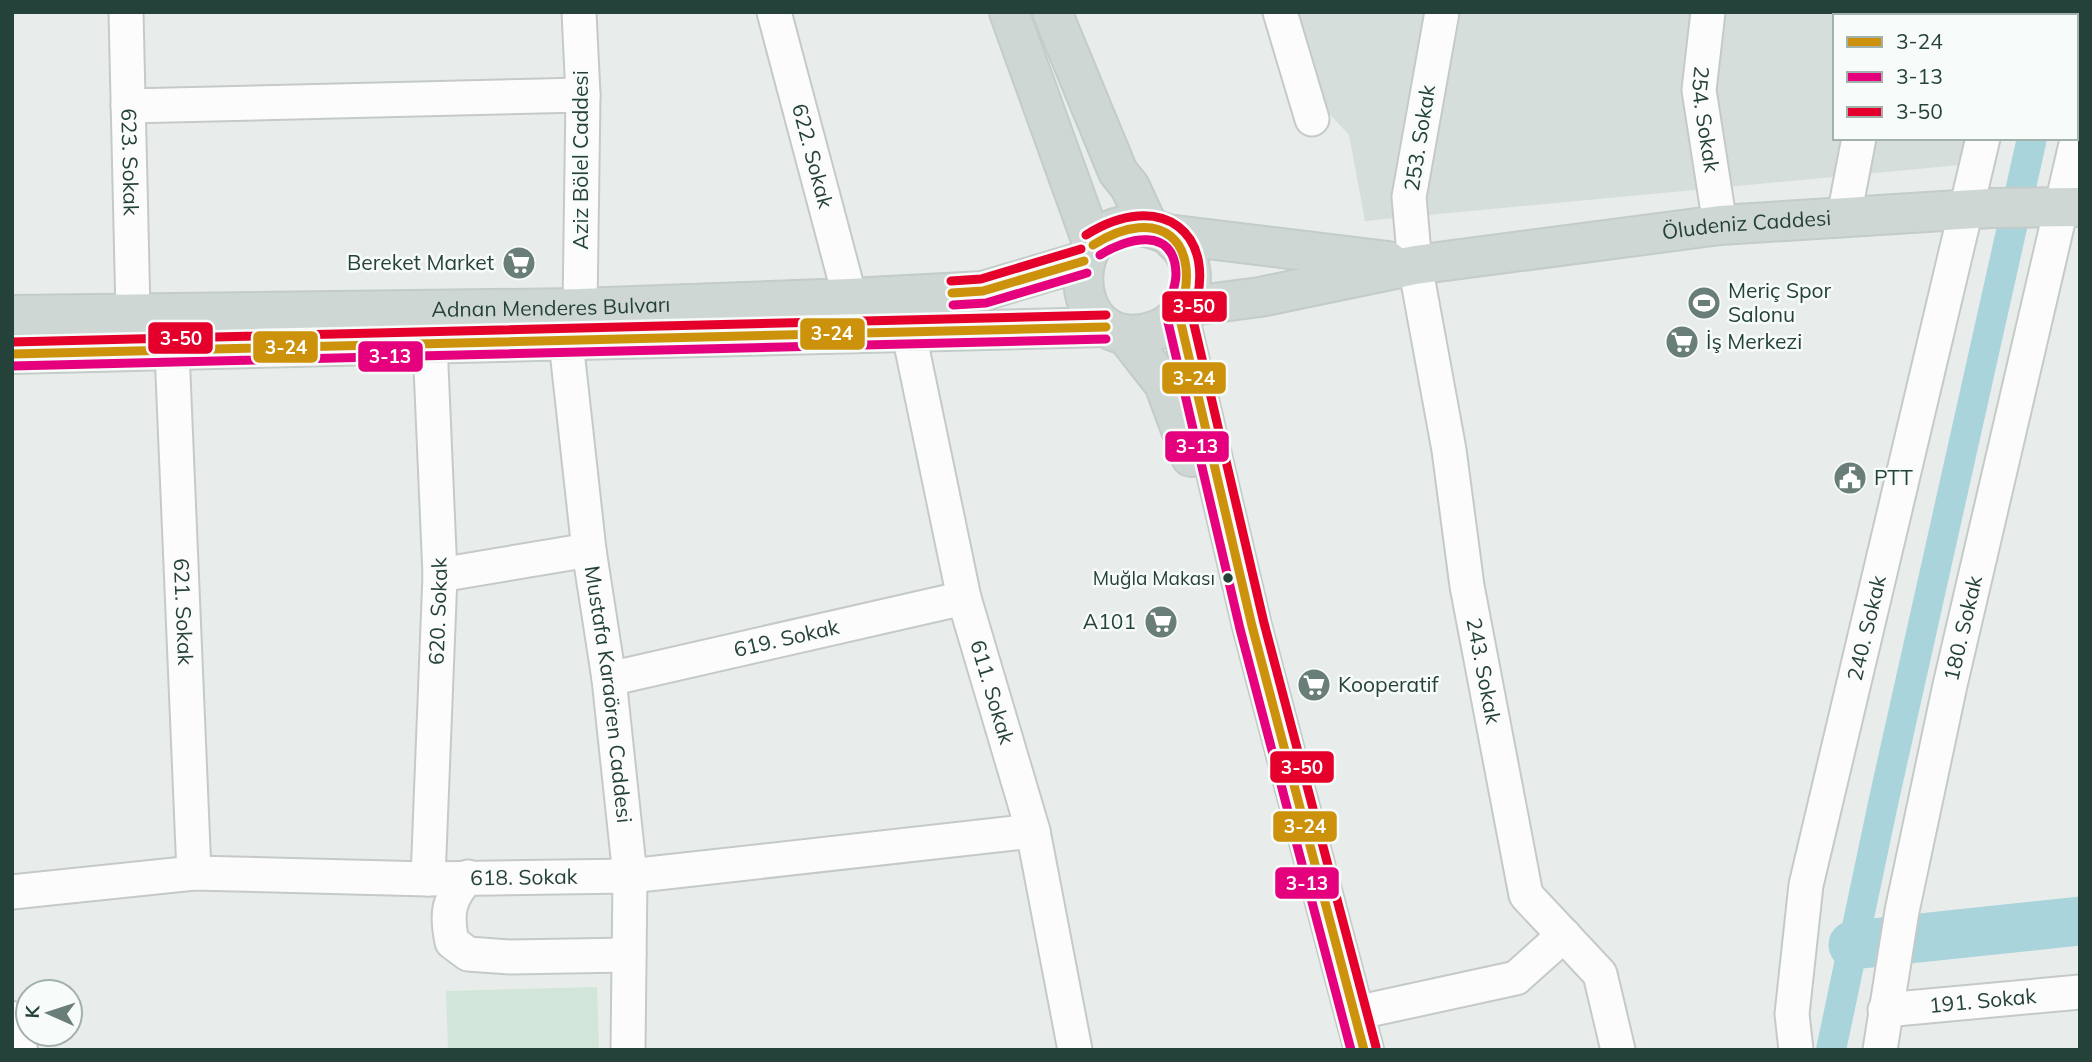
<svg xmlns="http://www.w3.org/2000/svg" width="2092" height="1062" font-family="Mulish,sans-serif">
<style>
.built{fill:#d6dedb}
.green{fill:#d1e6d8}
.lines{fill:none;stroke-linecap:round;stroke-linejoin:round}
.canal{stroke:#a9d4db;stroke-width:30}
.river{stroke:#a9d4db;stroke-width:49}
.street-casing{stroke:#c5cac8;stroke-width:37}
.secondary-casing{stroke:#c3cbc8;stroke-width:42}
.primary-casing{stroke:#c3ccc9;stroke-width:42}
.street{stroke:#fcfcfc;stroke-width:33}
.secondary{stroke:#fcfcfc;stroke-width:38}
.primary{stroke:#cfd7d5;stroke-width:38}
.bus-1-casing{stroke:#f7fbf9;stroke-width:14}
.bus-2-casing{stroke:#f7fbf9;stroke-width:14}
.bus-3-casing{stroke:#f7fbf9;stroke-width:14}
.bus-1{stroke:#cd920c;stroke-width:9}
.bus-2{stroke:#e5007d;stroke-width:9}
.bus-3{stroke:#e4002b;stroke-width:9}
.bus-dot{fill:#24423a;stroke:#f7fbf9;stroke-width:2.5}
.labels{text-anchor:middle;stroke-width:5;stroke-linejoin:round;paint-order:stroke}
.bus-label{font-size:19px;fill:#24423a;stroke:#f7fbf9;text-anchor:end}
.street-label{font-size:21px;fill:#24423a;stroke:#f7fbf9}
.poi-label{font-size:21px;fill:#24423a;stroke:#f7fbf9;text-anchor:start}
.line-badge{stroke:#f7fbf9;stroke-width:2.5}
.badge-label{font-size:19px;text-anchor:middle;font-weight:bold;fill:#fff}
</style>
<rect width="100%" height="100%" fill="#e8edeb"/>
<path class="built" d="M1297,12H1994L1993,16H1835V138H1966L1960,165L1365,221L1349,135L1322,106Z"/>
<path class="green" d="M597,987L599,1050H448L446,991Z"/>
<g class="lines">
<path class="canal" d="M2059,16L2060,12
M1831,1050L1884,799L2032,138"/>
<path class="river" d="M1853,945L2080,921"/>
<defs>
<g id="street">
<path id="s1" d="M126,12L133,312"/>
<path d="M579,12L583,95L580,308"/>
<path id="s2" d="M774,12L850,298"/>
<path d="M1280,12L1312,119"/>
<path id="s3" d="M1442,12L1409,197L1415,265L1449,450L1467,586L1526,895L1600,974L1618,1050"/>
<path id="s4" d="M1708,12L1699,90L1720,225"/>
<path d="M1881,16L1882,12"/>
<path d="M2011,16L2012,12"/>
<path d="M128,106L583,95"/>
<path d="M1844,216L1859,138"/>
<path id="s5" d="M909,334L964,598L1033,831L1075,1050"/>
<path id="s6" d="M566,342L589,550L609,679L630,876L628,1050"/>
<path id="s7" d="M172,351L194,873"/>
<path d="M440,575L589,550"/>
<path id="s8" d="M609,679L964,598"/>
<path d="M468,877C448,899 446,913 452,942L468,954L510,957L629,955"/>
<path id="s9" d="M428,879L440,575L430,343"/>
<path id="s10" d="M12,892L194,873L428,879L630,876L1033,831"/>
<path id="s11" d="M1885,1010L2080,992"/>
<path d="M1355,1013L1516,978L1564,935"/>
<path id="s12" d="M1796,1050L1792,1014L1806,885L1983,138"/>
<path id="s13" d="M1880,1050L1902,911L1950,685L2080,127"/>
</g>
<path id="secondary" d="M12,1021L18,1050"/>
<g id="primary">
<path d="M1009,12L1093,245"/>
<path d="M1052,12L1118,172L1130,187L1148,226"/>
<path d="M1167,234C1172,239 1178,244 1182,249C1201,276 1188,319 1157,330C1058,366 1056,185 1167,234L1388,261"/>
<path id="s14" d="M1183,307L1260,297L1415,265L1720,225L1991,208L2080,207"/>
<path id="s15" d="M12,315L580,308L850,298L983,291L1084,261"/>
<path d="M1179,315L1252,626L1364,1050"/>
<path d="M1125,334L1164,384L1191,457"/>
<path d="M12,354L1106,327"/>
</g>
</defs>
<use href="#street" class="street-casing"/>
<use href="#secondary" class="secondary-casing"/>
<use href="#primary" class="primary-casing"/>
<use href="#street" class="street"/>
<use href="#secondary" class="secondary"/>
<use href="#primary" class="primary"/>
<defs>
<path id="bus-1" d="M1093,245C1160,203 1205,241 1179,315L1252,626L1364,1050
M952,293L983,291L1084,261
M12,354L1106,327"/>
<path id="bus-2" d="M1100,255C1126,238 1175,225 1176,274C1176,290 1167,303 1167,318L1240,629L1351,1050
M953,305L986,303L1087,273
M12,366L1106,339"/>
<path id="bus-3" d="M1086,235C1160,188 1222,232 1192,316L1264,623L1376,1047
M951,281L981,279L1081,249
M12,342L1106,315"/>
</defs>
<use href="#bus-1" class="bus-1-casing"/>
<use href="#bus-2" class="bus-2-casing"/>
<use href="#bus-3" class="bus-3-casing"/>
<use href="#bus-1" class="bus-1"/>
<use href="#bus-2" class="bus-2"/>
<use href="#bus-3" class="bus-3"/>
</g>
<defs>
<symbol id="supermarket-disc" viewBox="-11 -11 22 22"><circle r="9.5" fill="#697e78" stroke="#f7fbf9"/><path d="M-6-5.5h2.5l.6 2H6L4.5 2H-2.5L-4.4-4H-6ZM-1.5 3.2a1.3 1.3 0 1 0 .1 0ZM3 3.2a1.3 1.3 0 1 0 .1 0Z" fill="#fff"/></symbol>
<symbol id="stadium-disc" viewBox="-11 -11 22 22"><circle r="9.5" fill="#697e78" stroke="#f7fbf9"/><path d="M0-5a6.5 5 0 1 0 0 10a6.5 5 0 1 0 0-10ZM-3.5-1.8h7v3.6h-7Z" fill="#fff"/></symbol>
<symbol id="civic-disc" viewBox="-11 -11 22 22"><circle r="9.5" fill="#697e78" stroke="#f7fbf9"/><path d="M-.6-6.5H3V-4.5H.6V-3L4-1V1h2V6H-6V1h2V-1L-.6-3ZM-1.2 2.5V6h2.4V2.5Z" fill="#fff"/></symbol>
</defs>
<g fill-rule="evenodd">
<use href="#supermarket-disc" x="500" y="244" width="38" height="38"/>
<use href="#stadium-disc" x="1685" y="284" width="38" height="38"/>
<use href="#supermarket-disc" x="1663" y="323" width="38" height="38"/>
<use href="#civic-disc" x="1831" y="459" width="38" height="38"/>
<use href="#supermarket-disc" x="1142" y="603" width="38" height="38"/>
<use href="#supermarket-disc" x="1295" y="666" width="38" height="38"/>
</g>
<circle class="bus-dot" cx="1228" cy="578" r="6"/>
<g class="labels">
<g class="bus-label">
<text x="1215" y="585">Muğla Makası</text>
</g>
<g class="street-label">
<text dy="7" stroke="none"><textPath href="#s4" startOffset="108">254. Sokak</textPath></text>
<text transform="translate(1420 138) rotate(-81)" y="7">253. Sokak</text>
<text dy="7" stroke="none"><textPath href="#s2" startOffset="149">622. Sokak</textPath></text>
<text transform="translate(581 160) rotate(-90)" y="7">Aziz Bölel Caddesi</text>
<text dy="7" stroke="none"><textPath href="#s1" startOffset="150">623. Sokak</textPath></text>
<text dy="7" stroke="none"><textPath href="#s14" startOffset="570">Öludeniz Caddesi</textPath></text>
<text dy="7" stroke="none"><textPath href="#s15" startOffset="539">Adnan Menderes Bulvarı</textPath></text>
<text dy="7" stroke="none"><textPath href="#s9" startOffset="268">620. Sokak</textPath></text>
<text dy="7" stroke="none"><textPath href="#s7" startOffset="261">621. Sokak</textPath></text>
<text dy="7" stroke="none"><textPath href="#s12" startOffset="430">240. Sokak</textPath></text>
<text dy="7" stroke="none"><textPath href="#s13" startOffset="430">180. Sokak</textPath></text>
<text dy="7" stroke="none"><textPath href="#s8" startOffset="182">619. Sokak</textPath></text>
<text dy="7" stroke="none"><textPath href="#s3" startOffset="668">243. Sokak</textPath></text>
<text dy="7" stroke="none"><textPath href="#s5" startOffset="368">611. Sokak</textPath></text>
<text dy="7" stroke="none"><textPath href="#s6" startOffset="355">Mustafa Karaören Caddesi</textPath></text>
<text dy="7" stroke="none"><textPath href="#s10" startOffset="513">618. Sokak</textPath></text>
<text dy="7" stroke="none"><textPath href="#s11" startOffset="98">191. Sokak</textPath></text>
</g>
<g class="poi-label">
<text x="494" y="270" text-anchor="end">Bereket Market</text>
<text x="1728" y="298">Meriç Spor<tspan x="1728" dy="24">Salonu</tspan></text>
<text x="1706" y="349">İş Merkezi</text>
<text x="1874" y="485">PTT</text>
<text x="1136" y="629" text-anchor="end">A101</text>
<text x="1338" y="692">Kooperatif</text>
</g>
</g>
<g class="line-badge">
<rect x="1161" y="290" width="67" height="33" rx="7" fill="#e4002b"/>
<rect x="799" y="317" width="67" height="34" rx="7" fill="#cd920c"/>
<rect x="147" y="321" width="67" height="34" rx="7" fill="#e4002b"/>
<rect x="252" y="330" width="67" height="34" rx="7" fill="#cd920c"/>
<rect x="357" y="340" width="67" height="33" rx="7" fill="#e5007d"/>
<rect x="1161" y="361" width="66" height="34" rx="7" fill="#cd920c"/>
<rect x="1164" y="430" width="66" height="33" rx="7" fill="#e5007d"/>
<rect x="1269" y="750" width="66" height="34" rx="7" fill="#e4002b"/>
<rect x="1272" y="810" width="66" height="33" rx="7" fill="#cd920c"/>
<rect x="1274" y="866" width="66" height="34" rx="7" fill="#e5007d"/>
</g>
<g class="badge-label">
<text x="1194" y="313">3-50</text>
<text x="832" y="340">3-24</text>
<text x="181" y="345">3-50</text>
<text x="286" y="354">3-24</text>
<text x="390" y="363">3-13</text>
<text x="1194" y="385">3-24</text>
<text x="1197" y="453">3-13</text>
<text x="1302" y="774">3-50</text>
<text x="1305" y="833">3-24</text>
<text x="1307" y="890">3-13</text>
</g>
<rect width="2092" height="1062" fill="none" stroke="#24423a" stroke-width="28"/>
<rect x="1833" y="14" width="245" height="126" fill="#f7fbf9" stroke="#a3b1ad" stroke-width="2"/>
<rect x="1847" y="37" width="35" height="10" fill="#cd920c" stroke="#a3b1ad" stroke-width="2"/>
<text x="1896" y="49" font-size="21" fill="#24423a">3-24</text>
<rect x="1847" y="72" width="35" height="10" fill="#e5007d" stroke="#a3b1ad" stroke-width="2"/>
<text x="1896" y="84" font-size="21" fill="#24423a">3-13</text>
<rect x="1847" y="107" width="35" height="10" fill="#e4002b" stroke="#a3b1ad" stroke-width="2"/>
<text x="1896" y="119" font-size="21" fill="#24423a">3-50</text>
<g transform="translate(49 1013) rotate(273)"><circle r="33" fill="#f7fbf9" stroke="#a3b1ad" stroke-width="2"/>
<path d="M0-5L12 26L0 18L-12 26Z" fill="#697e78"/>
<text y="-10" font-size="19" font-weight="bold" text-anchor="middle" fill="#24423a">K</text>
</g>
</svg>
